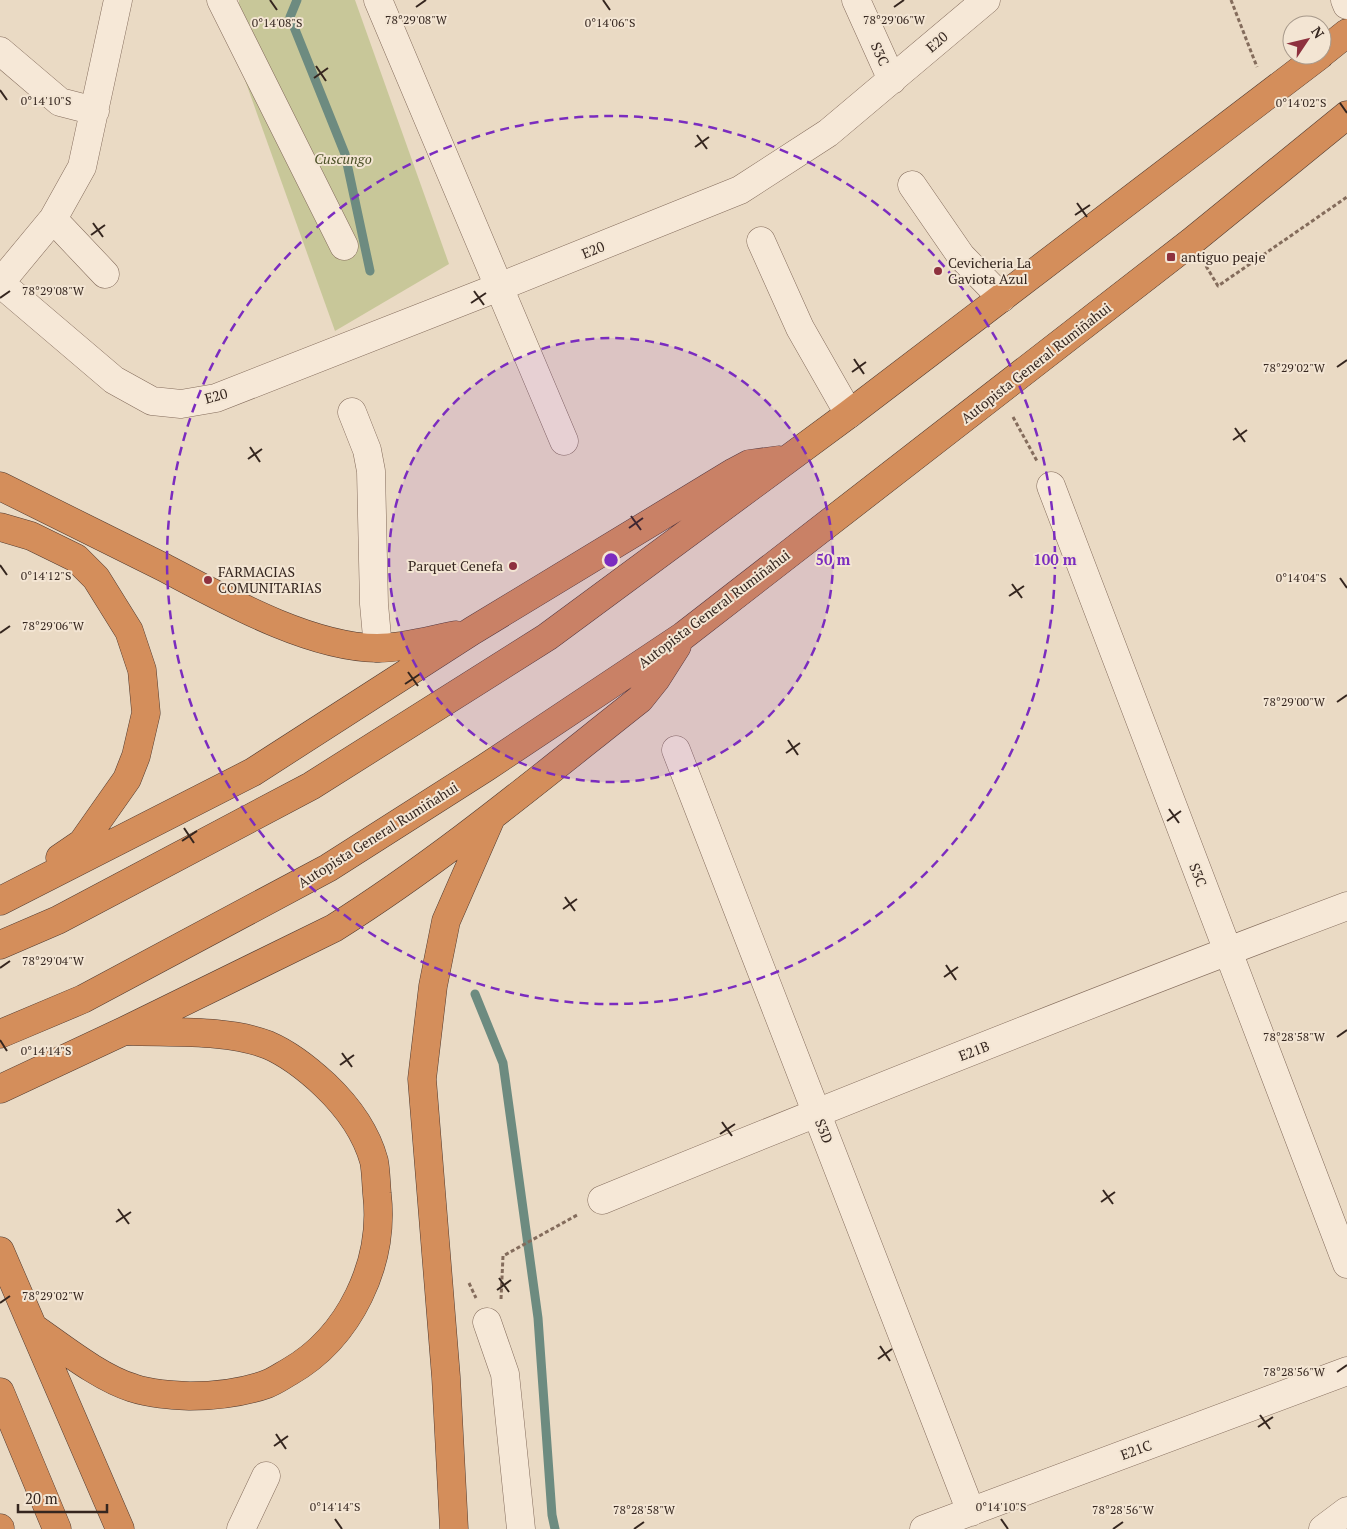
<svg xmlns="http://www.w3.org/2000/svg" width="1347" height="1529" font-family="'PT Serif',serif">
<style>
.park{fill:#c8c799}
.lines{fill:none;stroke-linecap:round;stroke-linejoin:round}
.stream{stroke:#6d8b80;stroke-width:9}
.minor-casing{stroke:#846c5c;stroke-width:29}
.highway-casing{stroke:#523b30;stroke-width:29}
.path{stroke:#846c5c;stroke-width:3;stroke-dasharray:4 2.5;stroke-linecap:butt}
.minor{stroke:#f6e8d7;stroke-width:28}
.highway{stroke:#d48e5b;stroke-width:28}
.ticks{fill:none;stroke:#35261f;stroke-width:2}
.ring{fill:none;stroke:#7b2cbf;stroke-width:2.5;stroke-dasharray:9 6}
.poi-dot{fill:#8e313e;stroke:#f3e5d3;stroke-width:2}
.labels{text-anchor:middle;stroke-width:4;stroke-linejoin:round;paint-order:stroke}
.street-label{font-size:14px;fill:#35261f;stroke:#f3e5d3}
.park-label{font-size:14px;font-style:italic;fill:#4b5027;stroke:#f3e5d3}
.poi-label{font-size:14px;fill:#35261f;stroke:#f3e5d3;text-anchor:start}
.ticks-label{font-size:12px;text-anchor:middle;fill:#35261f;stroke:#f3e5d3;stroke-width:4;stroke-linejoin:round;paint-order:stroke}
.centre{fill:#7b2cbf;stroke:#f3e5d3;stroke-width:2.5}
.ring-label{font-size:15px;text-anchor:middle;font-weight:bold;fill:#7b2cbf;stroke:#f3e5d3;stroke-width:4;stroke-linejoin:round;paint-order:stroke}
</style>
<rect width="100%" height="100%" fill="#eadac4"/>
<path class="park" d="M239,0H355L449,264L335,331L236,55Z"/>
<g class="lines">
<path class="stream" d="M297,0L290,17L345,154L370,271
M475,994L503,1063L538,1318L552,1515L555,1529"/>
<defs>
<path id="minor" d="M221,0L344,246
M378,0L564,441
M856,0L892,80
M1345,0L1347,5
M0,51L60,102L95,111
M912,185L961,256L1002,298
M53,219L105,274
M761,241L800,328L849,414
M0,283L114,380L152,401L181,404L216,398L499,287L740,190L828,133L986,0
M0,283L53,219L82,167L118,0
M352,412L367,450L371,471L374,604L378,648
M1051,486L1347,1264
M676,750L971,1512
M602,1200C849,1099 1097,1000 1347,906
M487,1322L505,1374L521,1529
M241,1529L266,1476
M924,1529L1347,1371
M1323,1529L1347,1511"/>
<path id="highway" d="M1322,53L1347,33
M0,486C54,513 109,540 163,567C224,599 308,647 377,648C404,648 430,640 456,635
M0,527L31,536L76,558L96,578L129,631L142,670L146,713L136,756L127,779L82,843L60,858
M0,901L253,772L472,631L734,472L749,464L779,460
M0,945L58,920L311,786L547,637L849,414L1320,55
M0,1034L83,999L328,868L485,768L683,636L1191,242L1347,115
M0,1089L124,1031L334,928C442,860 540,778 640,699L656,679L677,646
M0,1251L120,1529
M34,1328C63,1348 100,1378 133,1388C151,1394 171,1395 190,1396C216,1396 242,1393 267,1384C275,1381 282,1376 289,1372C350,1337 385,1263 377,1194C376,1183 376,1171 374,1161C366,1132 347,1106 325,1085C309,1070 289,1054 268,1045C228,1029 171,1033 128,1031
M0,1392L57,1529
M0,1528V1529
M454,1529L446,1377L422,1079L433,986L446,921L491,818"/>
</defs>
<use href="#minor" class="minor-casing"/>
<use href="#highway" class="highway-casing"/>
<path class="path" d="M1231,0L1257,67
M1206,266L1218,286L1347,197
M1013,417L1037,461
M469,1283L476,1298
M501,1299L503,1256L579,1214"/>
<use href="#minor" class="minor"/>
<use href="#highway" class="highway"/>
</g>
<path class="ticks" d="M270,0L277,10M603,0L610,10M416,7L426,0M894,7L904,0M316,66L326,81M314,78L328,68M0,90L7,100M1340,103L1347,113M697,135L707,149M695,147L709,137M1077,203L1087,217M1075,215L1090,205M93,223L103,237M91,235L105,225M474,291L484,305M0,298L10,291M471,303L486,293M854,359L864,374M1337,367L1347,360M852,372L866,362M1235,428L1245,442M1233,440L1247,430M250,447L260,462M248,459L262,449M631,516L641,530M629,528L643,518M0,565L7,575M1340,578L1347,588M1012,584L1022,598M1009,596L1024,586M0,633L10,626M408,672L418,686M405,684L420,674M1337,702L1347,695M788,740L798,755M786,753L800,743M1169,809L1179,823M1167,821L1181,811M184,828L194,843M182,841L197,831M565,897L575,911M563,909L577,899M946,965L956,980M0,968L10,961M944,977L958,967M1337,1037L1347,1030M0,1040L7,1051M342,1053L352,1067M340,1065L354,1055M722,1122L732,1136M720,1134L735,1124M1103,1190L1113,1204M1101,1202L1115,1192M118,1209L129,1224M116,1222L131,1212M499,1278L509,1292M497,1290L511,1280M0,1303L10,1296M880,1346L890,1361M878,1359L892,1349M1337,1372L1347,1365M1260,1415L1270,1429M1258,1427L1273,1417M276,1434L286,1449M274,1446L288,1436M335,1519L342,1529M1001,1519L1008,1529M634,1529L644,1522M1113,1529L1123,1522"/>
<circle cx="611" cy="560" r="222" fill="#7b2cbf" fill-opacity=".12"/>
<g class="ring">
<circle cx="611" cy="560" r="222"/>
<circle cx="611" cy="560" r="444"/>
</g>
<g class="poi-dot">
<rect x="1166" y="252" width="10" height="10" rx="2.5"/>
<circle cx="938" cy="271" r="5"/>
<circle cx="513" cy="566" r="5"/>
<circle cx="208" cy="580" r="5"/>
</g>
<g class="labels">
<g class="street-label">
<text transform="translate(937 42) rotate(-41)" y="5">E20</text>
<text transform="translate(880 54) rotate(66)" y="5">S3C</text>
<text transform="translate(593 250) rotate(-22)" y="5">E20</text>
<text transform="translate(1036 363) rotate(-38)" y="5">Autopista General Rumiñahui</text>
<text transform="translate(216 396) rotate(-15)" y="5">E20</text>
<text transform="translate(714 609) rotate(-37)" y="5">Autopista General Rumiñahui</text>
<text transform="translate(378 835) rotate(-32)" y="5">Autopista General Rumiñahui</text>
<text transform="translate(1198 875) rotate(69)" y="5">S3C</text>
<text transform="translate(974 1051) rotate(-21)" y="5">E21B</text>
<text transform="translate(824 1131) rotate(69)" y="5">S3D</text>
<text transform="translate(1136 1450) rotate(-20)" y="5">E21C</text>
</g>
<g class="park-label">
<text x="343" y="164">Cuscungo</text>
</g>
<g class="poi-label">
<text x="1181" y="262">antiguo peaje</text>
<text x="948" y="268">Cevicheria La<tspan x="948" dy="16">Gaviota Azul</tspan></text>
<text x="503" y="571" text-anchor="end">Parquet Cenefa</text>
<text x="218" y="577">FARMACIAS<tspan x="218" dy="16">COMUNITARIAS</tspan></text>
</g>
</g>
<g class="ticks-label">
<text x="416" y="24">78°29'08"W</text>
<text x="894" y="24">78°29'06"W</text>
<text x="277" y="27">0°14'08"S</text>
<text x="610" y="27">0°14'06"S</text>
<text x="46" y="105">0°14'10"S</text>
<text x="1301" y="107">0°14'02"S</text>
<text x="53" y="295">78°29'08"W</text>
<text x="1294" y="372">78°29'02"W</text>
<text x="46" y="580">0°14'12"S</text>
<text x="1301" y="582">0°14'04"S</text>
<text x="53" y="630">78°29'06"W</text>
<text x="1294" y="706">78°29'00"W</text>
<text x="53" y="965">78°29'04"W</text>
<text x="1294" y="1041">78°28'58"W</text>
<text x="46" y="1055">0°14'14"S</text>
<text x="53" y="1300">78°29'02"W</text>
<text x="1294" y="1376">78°28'56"W</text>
<text x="335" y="1511">0°14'14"S</text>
<text x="1001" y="1511">0°14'10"S</text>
<text x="644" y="1514">78°28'58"W</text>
<text x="1123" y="1514">78°28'56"W</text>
</g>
<circle cx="611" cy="560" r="8" class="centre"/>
<g class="ring-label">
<text x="833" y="565">50 m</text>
<text x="1055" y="565">100 m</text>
</g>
<g transform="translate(1307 40) rotate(55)"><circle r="24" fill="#f3e5d3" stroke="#a7998b"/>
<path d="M0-4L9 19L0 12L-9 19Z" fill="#8e313e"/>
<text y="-8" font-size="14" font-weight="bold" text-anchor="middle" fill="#35261f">N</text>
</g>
<path d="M18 1504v8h89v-8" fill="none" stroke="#35261f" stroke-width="2.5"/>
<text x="25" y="1504" font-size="15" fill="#35261f" stroke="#f3e5d3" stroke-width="4" paint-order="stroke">20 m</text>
</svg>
